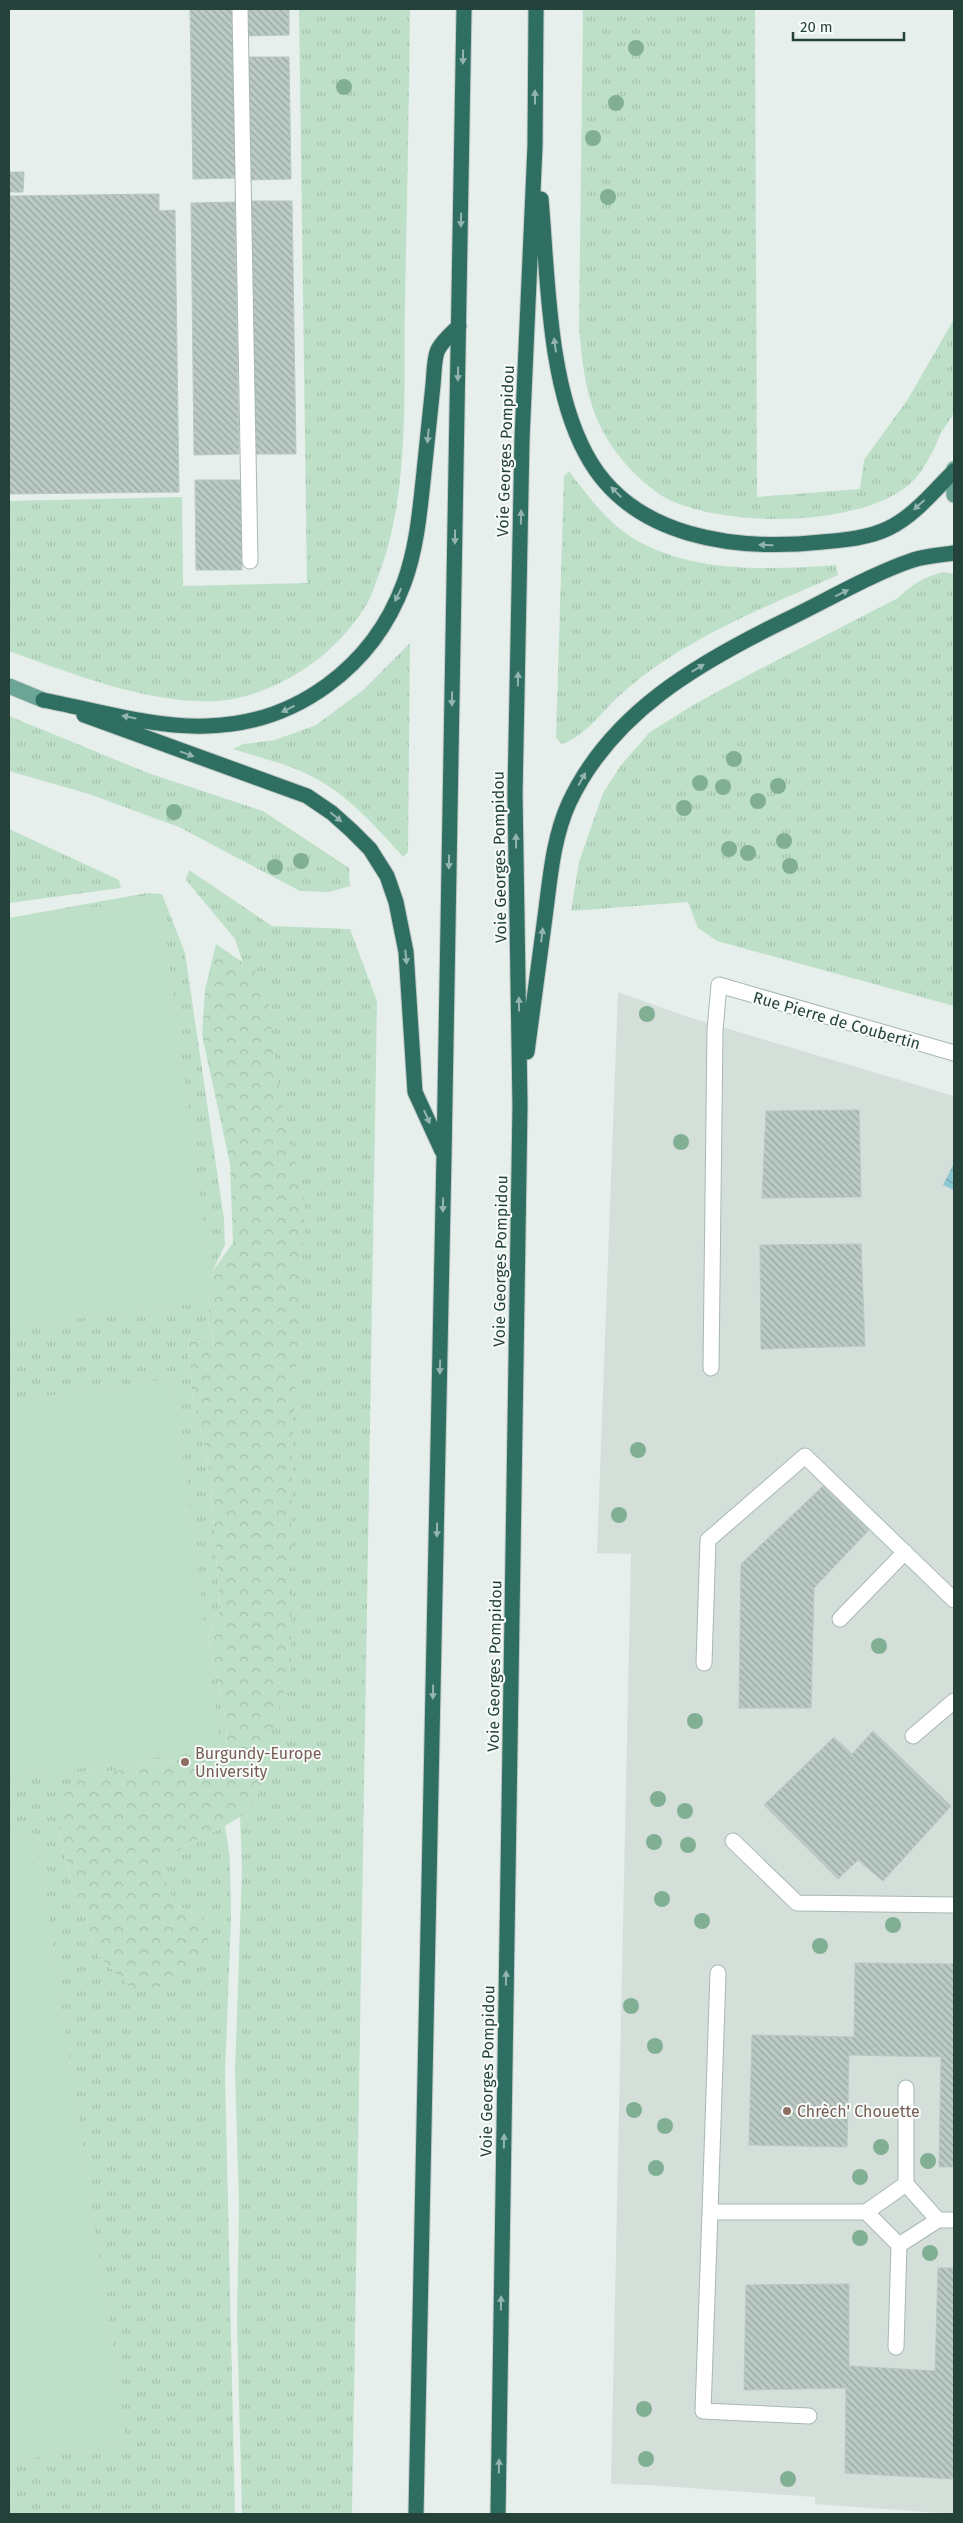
<svg xmlns="http://www.w3.org/2000/svg" width="963" height="2523" font-family="'Fira Sans',sans-serif">
<style>
.built{fill:#d4dfda}
.grass{fill:url(#grass-tufts)}
.forest{fill:url(#forest-crowns)}
.garden{fill:#bfe0c8}
.water{fill:url(#water-waves)}
.building{fill:url(#building-back-hatch);stroke:#b8c9c2}
.lines{fill:none;stroke-linecap:round;stroke-linejoin:round}
.minor-casing{stroke:#a8b8b2;stroke-width:17}
.major-casing{stroke:#c2cac8;stroke-width:17}
.highway-casing{stroke:#c2cac8;stroke-width:17}
.minor{stroke:#fff;stroke-width:15}
.major{stroke:#6aa596;stroke-width:15}
.highway{stroke:#2f6f62;stroke-width:15}
.tree{fill:#80af93}
.oneway{fill:#93b5ae}
.education-dot{fill:#8d6e63;stroke:#f7fbf9;stroke-width:2}
.labels{text-anchor:middle;stroke-width:4;stroke-linejoin:round;paint-order:stroke}
.street-label{font-size:16px;fill:#24423a;stroke:#f7fbf9}
.education-label{font-size:16px;fill:#785e54;stroke:#f7fbf9;text-anchor:start}
</style>
<defs>
<pattern id="grass-tufts" width="24" height="20" patternUnits="userSpaceOnUse" patternTransform="scale(1.25)"><rect width="24" height="20" fill="#bfe0c8"/><path d="M3 7l-1-3M5 7V3M7 7l1-3M15 17l-1-3M17 17v-4M19 17l1-3" fill="none" stroke="#a4c1ad"/></pattern>
<pattern id="forest-crowns" width="20" height="18" patternUnits="userSpaceOnUse" patternTransform="scale(1.25)"><rect width="20" height="18" fill="#bfe0c8"/><path d="M2 6a3 3 0 1 1 6 0M12 15a3 3 0 1 1 6 0" fill="none" stroke="#a4c1ad"/></pattern>
<pattern id="water-waves" width="16" height="10" patternUnits="userSpaceOnUse" patternTransform="scale(1.25)"><rect width="16" height="10" fill="#8ec9d4"/><path d="M0 5q4-4 8 0t8 0" fill="none" stroke="#74a5ad"/></pattern>
<pattern id="building-back-hatch" width="6" height="6" patternUnits="userSpaceOnUse" patternTransform="scale(1.25)"><rect width="6" height="6" fill="#bbcac4"/><path d="M-1 5l2 2M0 0l6 6M5-1l2 2" fill="none" stroke="#98a6a0"/></pattern>
</defs>
<rect width="100%" height="100%" fill="#e6efeb"/>
<path class="built" d="M618,992L688,1017L954,1096V2514L815,2504V2497L647,2485L611,2484L631,1554L597,1553Z"/>
<path class="grass" d="M299,9H410C409,106 407,203 405,300C403,390 411,489 379,574C375,583 373,594 368,602C341,649 291,686 238,698C171,713 72,674 9,651V501L182,497L183,586L307,583Z
M583,9H755L757,497L860,489L864,460L908,399L954,319C954,341 954,362 954,383C954,392 956,402 954,410C953,417 945,426 941,433C934,449 927,465 915,479C868,529 719,529 662,496C653,490 641,480 633,472C590,427 584,386 579,327Z
M569,471C586,494 604,518 628,535C687,574 769,570 836,565L838,575C777,602 713,627 658,665C645,674 631,685 619,696C602,712 584,737 562,744L556,738L564,476Z
M943,572L954,574V1006L717,941L698,928L688,902L571,911L579,862L603,793L621,765L650,732L695,704L754,672L898,598C912,584 924,577 943,572Z
M410,643L408,852L403,857C373,823 341,787 298,770C277,761 254,756 233,749L243,744L275,740L316,725L362,691Z
M9,716L148,773L263,811L349,868L350,886L329,892L300,891L179,827L89,794L9,771Z
M9,829L119,880L121,888L9,903Z
M189,870L272,926L350,929L377,1001L352,2514H242L237,2321L239,2205L235,2071L242,1869L240,1813L251,988L235,939L186,880Z
M147,893L162,894L185,953L224,1219L225,1245L212,1272L208,1317L214,1347L188,1339L192,1392L210,1475L220,1609L208,1638L226,1720L227,1751L84,1776L59,1834L73,1886L99,1957L208,1920L174,1904L161,1864L185,1846L225,1826L230,1859L231,1921L225,2073L235,2514H9V918Z"/>
<path class="forest" d="M216,944L258,973L267,994L280,1095L305,1204L292,1452L291,1671L267,1746V1775L251,1810L225,1826L185,1846L161,1864L174,1904L208,1920V1941L175,1985L133,1990L99,1957L73,1886L59,1834L61,1797L84,1776L227,1751L226,1720L208,1638L220,1609L210,1475L192,1392L188,1339L214,1346L208,1317L212,1272L233,1243L230,1164L202,1035L205,990Z"/>
<path class="garden" d="M160,898L215,1301L9,1328V919Z
M173,1378L221,1749L9,1778V1401Z
M36,1833L127,2444L9,2462V1837Z"/>
<path class="water" d="M954,1163V1190L943,1185Z"/>
<path class="building" d="M190,9H234L237,178L193,179Z
M245,9H289V35L245,36Z
M245,57H289L291,179L247,180Z
M9,172H24L23,192H9Z
M159,194V211L175,210L179,492L9,494V196Z
M248,201H292L296,454H251Z
M235,202L239,454L194,455L191,203Z
M195,480H241L242,570H196Z
M859,1110L861,1197L762,1198L766,1111Z
M861,1244L865,1346L761,1349L760,1245Z
M823,1486L869,1530L814,1588L811,1708H739L741,1564Z
M873,1731L951,1806L883,1881L858,1860L838,1879L764,1805L834,1737L852,1754Z
M855,1963L954,1964V2167H939L941,2057L849,2055L847,2147L749,2145L752,2035L854,2037Z
M938,2268H954V2479L845,2473L846,2388L744,2390L746,2285L849,2284V2366L935,2371Z"/>
<g class="lines">
<defs>
<path id="minor" d="M240,9L250,561
M711,1368L715,1030L719,985L954,1053
M840,1619L905,1552
M704,1663L708,1540L805,1456L954,1600
M913,1736L954,1701
M733,1841L797,1903L954,1905
M718,1973L710,2212H866
M906,2184V2088
M710,2212L703,2411L809,2416
M938,2220L906,2184L866,2212L899,2245L938,2220H954
M896,2347L899,2245"/>
<path id="major" d="M954,469V495
M9,686L43,700"/>
<path id="highway" d="M541,199C548,278 548,384 586,454C631,539 737,551 822,542C844,540 869,538 889,528C914,516 934,491 954,471
M43,700C95,710 154,728 207,726C296,724 373,667 404,583C417,548 420,509 424,472C427,443 430,414 433,385C434,375 434,361 437,352C440,343 452,333 459,326
M84,715L307,796L332,813L352,831L370,849L387,876L396,902L406,952L415,1092L442,1151
M527,1052C533,1007 539,962 545,917C550,879 553,838 569,803C611,713 698,663 784,621C826,601 869,575 913,560C926,556 941,555 954,553
M416,2514L444,1156L464,9
M498,2514L520,1105L515,794L522,439L535,146L536,9"/>
</defs>
<use href="#minor" class="minor-casing"/>
<use href="#major" class="major-casing"/>
<use href="#highway" class="highway-casing"/>
<use href="#minor" class="minor"/>
<use href="#major" class="major"/>
<use href="#highway" class="highway"/>
</g>
<g class="tree">
<circle cx="636" cy="48" r="8"/>
<circle cx="344" cy="87" r="8"/>
<circle cx="616" cy="103" r="8"/>
<circle cx="593" cy="138" r="8"/>
<circle cx="608" cy="197" r="8"/>
<circle cx="734" cy="759" r="8"/>
<circle cx="700" cy="783" r="8"/>
<circle cx="778" cy="786" r="8"/>
<circle cx="723" cy="787" r="8"/>
<circle cx="758" cy="801" r="8"/>
<circle cx="684" cy="808" r="8"/>
<circle cx="174" cy="812" r="8"/>
<circle cx="784" cy="841" r="8"/>
<circle cx="729" cy="849" r="8"/>
<circle cx="748" cy="853" r="8"/>
<circle cx="301" cy="861" r="8"/>
<circle cx="790" cy="866" r="8"/>
<circle cx="275" cy="867" r="8"/>
<circle cx="647" cy="1014" r="8"/>
<circle cx="681" cy="1142" r="8"/>
<circle cx="638" cy="1450" r="8"/>
<circle cx="619" cy="1515" r="8"/>
<circle cx="879" cy="1646" r="8"/>
<circle cx="695" cy="1721" r="8"/>
<circle cx="658" cy="1799" r="8"/>
<circle cx="685" cy="1811" r="8"/>
<circle cx="654" cy="1842" r="8"/>
<circle cx="688" cy="1845" r="8"/>
<circle cx="662" cy="1899" r="8"/>
<circle cx="702" cy="1921" r="8"/>
<circle cx="893" cy="1925" r="8"/>
<circle cx="820" cy="1946" r="8"/>
<circle cx="631" cy="2006" r="8"/>
<circle cx="655" cy="2046" r="8"/>
<circle cx="634" cy="2110" r="8"/>
<circle cx="665" cy="2126" r="8"/>
<circle cx="881" cy="2147" r="8"/>
<circle cx="928" cy="2161" r="8"/>
<circle cx="656" cy="2168" r="8"/>
<circle cx="860" cy="2177" r="8"/>
<circle cx="860" cy="2238" r="8"/>
<circle cx="930" cy="2253" r="8"/>
<circle cx="644" cy="2409" r="8"/>
<circle cx="646" cy="2459" r="8"/>
<circle cx="788" cy="2479" r="8"/>
</g>
<defs><path id="oneway-solid" d="M-6-.8H1V-3.2L6.5 0L1 3.2V.8H-6Z" transform="scale(1.25)"/></defs>
<g class="oneway">
<use href="#oneway-solid" transform="translate(463 57) rotate(91)"/>
<use href="#oneway-solid" transform="translate(535 97) rotate(-90)"/>
<use href="#oneway-solid" transform="translate(461 220) rotate(91)"/>
<use href="#oneway-solid" transform="translate(555 345) rotate(-98)"/>
<use href="#oneway-solid" transform="translate(458 374) rotate(91)"/>
<use href="#oneway-solid" transform="translate(428 436) rotate(96)"/>
<use href="#oneway-solid" transform="translate(616 492) rotate(-135)"/>
<use href="#oneway-solid" transform="translate(919 505) rotate(138)"/>
<use href="#oneway-solid" transform="translate(521 517) rotate(-89)"/>
<use href="#oneway-solid" transform="translate(455 537) rotate(91)"/>
<use href="#oneway-solid" transform="translate(766 545) rotate(-178)"/>
<use href="#oneway-solid" transform="translate(842 593) rotate(-26)"/>
<use href="#oneway-solid" transform="translate(398 595) rotate(116)"/>
<use href="#oneway-solid" transform="translate(698 668) rotate(-31)"/>
<use href="#oneway-solid" transform="translate(518 679) rotate(-89)"/>
<use href="#oneway-solid" transform="translate(452 699) rotate(91)"/>
<use href="#oneway-solid" transform="translate(288 709) rotate(154)"/>
<use href="#oneway-solid" transform="translate(129 717) rotate(-169)"/>
<use href="#oneway-solid" transform="translate(187 754) rotate(20)"/>
<use href="#oneway-solid" transform="translate(582 779) rotate(-61)"/>
<use href="#oneway-solid" transform="translate(336 817) rotate(40)"/>
<use href="#oneway-solid" transform="translate(516 841) rotate(-91)"/>
<use href="#oneway-solid" transform="translate(449 862) rotate(91)"/>
<use href="#oneway-solid" transform="translate(542 935) rotate(-83)"/>
<use href="#oneway-solid" transform="translate(406 957) rotate(84)"/>
<use href="#oneway-solid" transform="translate(519 1004) rotate(-91)"/>
<use href="#oneway-solid" transform="translate(427 1117) rotate(66)"/>
<use href="#oneway-solid" transform="translate(443 1205) rotate(91)"/>
<use href="#oneway-solid" transform="translate(440 1367) rotate(91)"/>
<use href="#oneway-solid" transform="translate(437 1530) rotate(91)"/>
<use href="#oneway-solid" transform="translate(433 1692) rotate(91)"/>
<use href="#oneway-solid" transform="translate(506 1978) rotate(-89)"/>
<use href="#oneway-solid" transform="translate(504 2141) rotate(-89)"/>
<use href="#oneway-solid" transform="translate(501 2303) rotate(-89)"/>
<use href="#oneway-solid" transform="translate(499 2466) rotate(-89)"/>
</g>
<g class="education-dot">
<circle cx="185" cy="1762" r="5"/>
<circle cx="787" cy="2111" r="5"/>
</g>
<g class="labels">
<g class="street-label">
<text transform="translate(505 451) rotate(-88)" y="6">Voie Georges Pompidou</text>
<text transform="translate(499 857) rotate(-91)" y="6">Voie Georges Pompidou</text>
<text transform="translate(837 1020) rotate(16)" y="6">Rue Pierre de Coubertin</text>
<text transform="translate(500 1261) rotate(-89)" y="6">Voie Georges Pompidou</text>
<text transform="translate(494 1666) rotate(-89)" y="6">Voie Georges Pompidou</text>
<text transform="translate(487 2071) rotate(-89)" y="6">Voie Georges Pompidou</text>
</g>
<g class="education-label">
<text x="195" y="1759">Burgundy-Europe<tspan x="195" dy="18">University</tspan></text>
<text x="797" y="2117">Chrèch' Chouette</text>
</g>
</g>
<rect width="963" height="2523" fill="none" stroke="#24423a" stroke-width="20"/>
<path d="M793 32v8h111v-8" fill="none" stroke="#24423a" stroke-width="2.5"/>
<text x="800" y="32" font-size="15" fill="#24423a" stroke="#f7fbf9" stroke-width="4" paint-order="stroke">20 m</text>
</svg>
